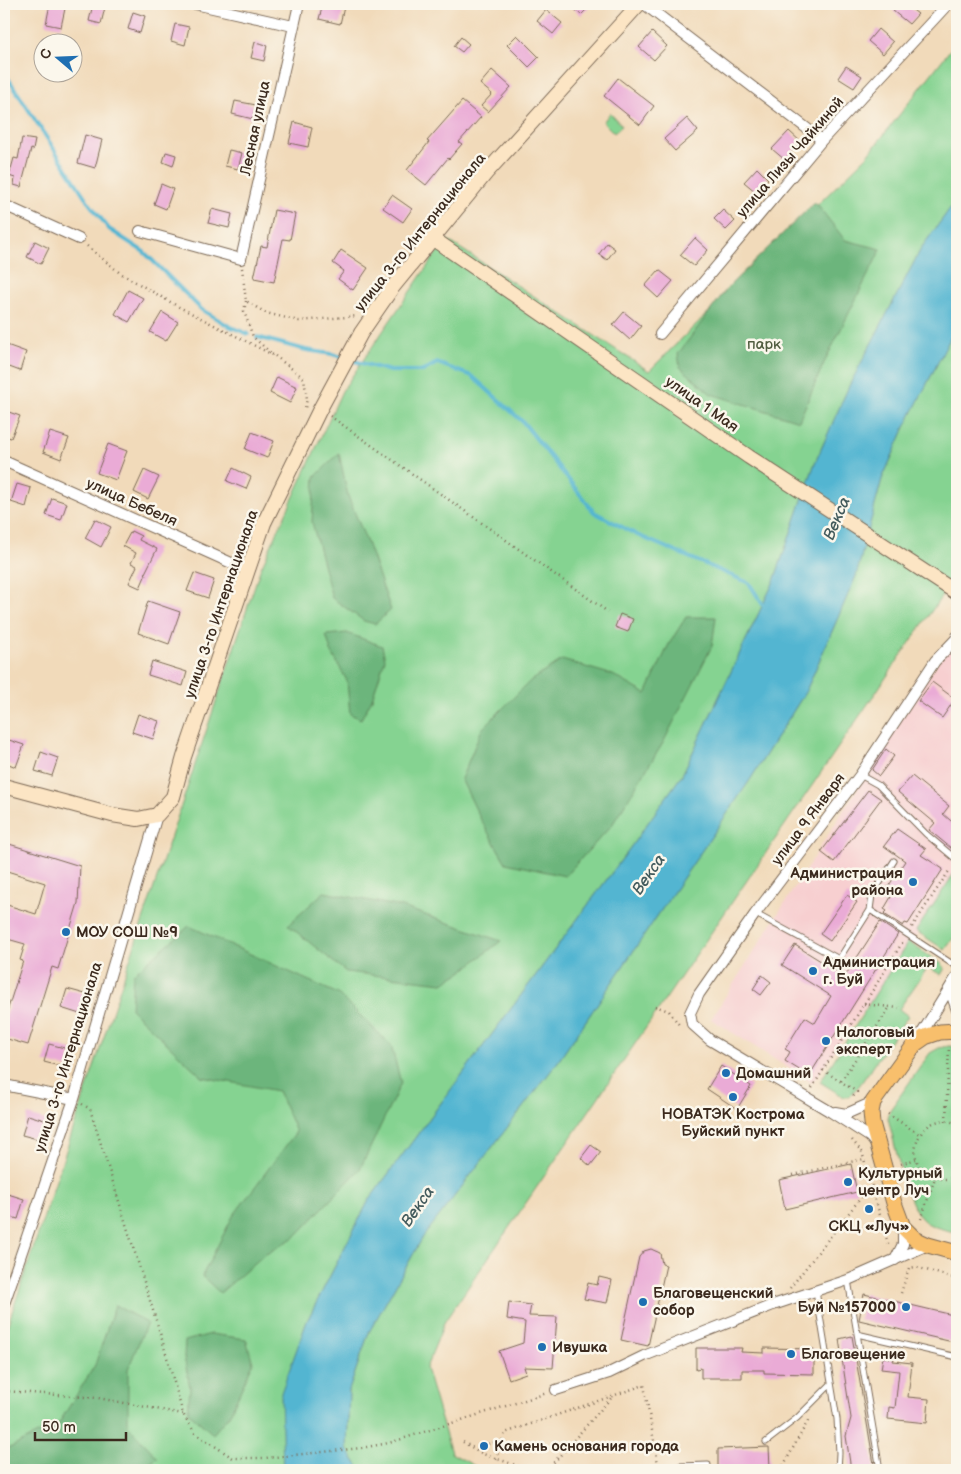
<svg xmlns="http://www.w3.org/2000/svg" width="961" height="1474" font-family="'Balsamiq Sans',sans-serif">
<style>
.built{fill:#f7cfd0}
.green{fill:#85d391;stroke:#607e58}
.forest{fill:#6cb57b;stroke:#54704c}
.water{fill:#52b5d1;stroke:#467078}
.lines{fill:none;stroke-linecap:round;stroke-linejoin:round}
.stream{stroke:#52b5d1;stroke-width:4}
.building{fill:#eaabd6}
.lane-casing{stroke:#7b6855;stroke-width:7}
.street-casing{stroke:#7b6855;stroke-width:12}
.secondary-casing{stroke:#7b6855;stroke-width:16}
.primary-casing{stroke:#7b6855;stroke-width:17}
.path{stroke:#7b6855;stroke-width:2.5;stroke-dasharray:1 4;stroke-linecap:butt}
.lane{stroke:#fff;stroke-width:5}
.street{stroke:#fff;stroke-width:10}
.secondary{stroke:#fce5c4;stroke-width:14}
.primary{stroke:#f8bf6c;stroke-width:15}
.poi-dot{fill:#1f6fb2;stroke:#fbf7ec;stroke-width:2}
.labels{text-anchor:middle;stroke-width:5;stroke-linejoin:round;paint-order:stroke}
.street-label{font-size:15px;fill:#3b2a1e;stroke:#fbf7ec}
.park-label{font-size:15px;fill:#515d40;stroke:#fbf7ec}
.poi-label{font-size:15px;font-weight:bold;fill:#3b2a1e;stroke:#fbf7ec;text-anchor:start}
.water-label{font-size:16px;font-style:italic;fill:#435b5d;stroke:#fbf7ec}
</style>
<rect width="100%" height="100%" fill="#fbf7ec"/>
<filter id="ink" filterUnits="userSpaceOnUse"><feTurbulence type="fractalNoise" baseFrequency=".02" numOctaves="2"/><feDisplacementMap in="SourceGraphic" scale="10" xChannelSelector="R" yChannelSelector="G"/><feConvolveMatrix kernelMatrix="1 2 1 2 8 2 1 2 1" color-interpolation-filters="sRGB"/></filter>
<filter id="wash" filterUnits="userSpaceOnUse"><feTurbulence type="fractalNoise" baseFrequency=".0096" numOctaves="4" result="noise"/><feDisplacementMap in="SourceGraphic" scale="20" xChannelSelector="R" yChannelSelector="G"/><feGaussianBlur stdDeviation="1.12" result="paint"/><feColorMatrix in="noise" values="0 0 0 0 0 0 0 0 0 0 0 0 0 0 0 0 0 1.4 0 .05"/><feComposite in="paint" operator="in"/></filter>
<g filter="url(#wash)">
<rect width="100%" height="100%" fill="#f1daba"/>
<path class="built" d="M957,632V879L812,1083L711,1019Z"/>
<path class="green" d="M957,41V199L922,247L849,386L815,463L774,581L682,775L625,855L369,1200L307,1321L282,1393L283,1470H4V1336L260,570L342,391L446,239L649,371L868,155Z
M610,113L622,126L614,133L603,122Z
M957,325V574L445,1321L426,1368L451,1453L482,1470H361L347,1449L349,1390L369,1332L423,1237L557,1063L750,780L806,691L856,576L882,479L905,427Z
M955,872L957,873V933L945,950L916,931Z
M908,942L942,964L945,968L941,975L928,967L899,1009L908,1016L859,1086L849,1096L844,1097L820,1082Z
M949,1046L957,1047V1233C945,1229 931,1228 922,1219C907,1205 894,1141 888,1118L890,1110L930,1053L939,1048Z"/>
<path class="forest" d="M815,202L845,240L881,249L824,363L799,421L711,394L680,367L678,354L728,287Z
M339,453L348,496L368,545L391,610L375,624L364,621L332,598L312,522L315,477Z
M686,617H716L712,646L663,743L612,825L565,876L506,863L482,822L461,779L482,729L530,681L562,660L613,675L646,694L669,644Z
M347,633L382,646L385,659L372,699L361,719L350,714L347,681L331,651L326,635Z
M324,892L402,907L501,941L461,972L443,983L346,972L288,925Z
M189,926L338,994L391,1045L401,1083L360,1169L296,1236L263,1256L220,1293L202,1276L233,1216L296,1132L278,1091L202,1077L131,1009L133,974Z
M115,1305L147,1323L128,1369V1426L158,1458L138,1470H4V1451L59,1423L95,1365Z
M211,1334L246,1339L253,1363L230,1414L213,1434L188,1412L190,1387L184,1357L185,1341Z"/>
<path class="water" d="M957,199V325L905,427L882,479L856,576L806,691L750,780L557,1063L423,1237L369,1332L349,1390L347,1449L361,1470H283L281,1393L307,1321L369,1200L625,855L682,775L774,581L815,463L849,386L922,247Z"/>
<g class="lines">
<path class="stream" d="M4,6V4
M4,72L89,203L109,229L144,252L202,310L229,326L248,334
M257,337L306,350L332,354L345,358
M351,360L390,371H423L437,363L472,376L523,422L594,512L637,535L749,583L765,608"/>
</g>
<g id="blocks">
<path class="building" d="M50,4H66L61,27L46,24Z
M93,4L105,7L101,24L89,21Z
M323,4L344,7L340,24L319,19Z
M569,4H592L581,15Z
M899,4H905L918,14L909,24L893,11Z
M546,10L562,23L553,34L537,21Z
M133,12L145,16L140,33L128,29Z
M175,24L189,27L185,45L171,41Z
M878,29L893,42L883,54L868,41Z
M652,32L667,46L654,60L639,47Z
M517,35L539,57L529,67L507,45Z
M461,37L469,44L462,52L454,46Z
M255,42L267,45L264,61L251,58Z
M846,66L862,76L854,88L838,78Z
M492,70L511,87L488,112L481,106L492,94L480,84Z
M618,78L654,106L640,125L604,96Z
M235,101L256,105L253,119L232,114Z
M462,101L481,117L459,142L462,144L449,159L448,158L426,185L407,170L429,142L427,141Z
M687,118L698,131L675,151L664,139Z
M294,122L312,127L308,147L289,143Z
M789,131L801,142L785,160L772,149Z
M85,135L102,140L95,168L78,163Z
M22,138L35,140L33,150L31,149L21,187L14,185L15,178L9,176L14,158L18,159Z
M229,150L242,153L238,169L225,166Z
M166,152L176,155L173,166L163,162Z
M757,168L768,179L756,192L744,182Z
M161,184L173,189L166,209L154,204Z
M392,195L412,209L403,222L383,208Z
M212,209L232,214L229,228L208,223Z
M274,210L295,214L290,240L283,239L274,282L254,278L261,246L267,247Z
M723,210L735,221L726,230L714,219Z
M695,238L708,250L694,266L680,255Z
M35,241L49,248L41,264L27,257Z
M607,243L615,249L607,260L599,254Z
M341,250L368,268L353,290L338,279L344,271L333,263Z
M659,270L673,281L658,298L645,286Z
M128,290L143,298L129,322L115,314Z
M162,312L178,322L166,341L150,332Z
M624,312L641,326L630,340L613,325Z
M4,344L26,352L20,371L4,365Z
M277,377L297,387L290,403L270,393Z
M6,411L20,416L11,438L4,436V417Z
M50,432L69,438L61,459L43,452Z
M252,432L274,441L267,458L245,449Z
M108,444L127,451L116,480L97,473Z
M233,468L251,477L246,489L227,481Z
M144,470L159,477L148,499L134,492Z
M17,484L31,488L26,507L11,502Z
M52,498L67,503L61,520L46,515Z
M95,519L111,527L101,547L85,538Z
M131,531L141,536L139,540L157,549L145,573L146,574L140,588L129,583L137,566L131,563L136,553L123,546Z
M194,573L214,580L208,598L187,591Z
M148,601L180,612L169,644L138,633Z
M620,614L633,619L628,632L615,627Z
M152,661L187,672L183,686L148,675Z
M932,682L955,699L942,718L918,701Z
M138,714L159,721L153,739L132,732Z
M9,740L24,745L16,767L4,762V754Z
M886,749L894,756L879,776L872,770Z
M41,752L58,758L52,776L35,771Z
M912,776L949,806L943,814L957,826V853L929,830L935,823L898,792Z
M868,790L881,799L834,862L821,852Z
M897,829L926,849L921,855L943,869L908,924L905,923L903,926L884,914L887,911L884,909L891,897L884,893L905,861L884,846Z
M6,843L80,866L78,903L58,969L52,967L28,1045L4,1038V1021L23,961L20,960L25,944L4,938V904L36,914L45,883L4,870V852Z
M847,895L857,902L830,941L820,934Z
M880,922L898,934L809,1076L785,1061L790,1052L785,1049L805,1017L815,1023L831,996L782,965L795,945L845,976Z
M762,975L771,982L761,995L753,989Z
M67,989L89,995L83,1015L61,1008Z
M49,1044L72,1050L67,1068L44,1062Z
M721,1066L751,1086L737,1109L707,1089Z
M28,1115L51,1122L45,1141L22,1135Z
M591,1145L601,1152L590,1166L581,1158Z
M851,1164L857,1192L785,1209L779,1180Z
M8,1194L24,1199L18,1219L4,1215V1208Z
M651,1249L660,1253L662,1264L666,1265L648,1346L621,1340L639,1257L644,1251Z
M599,1277L612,1280L607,1303L584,1299L588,1283L597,1285Z
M864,1294L957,1316V1343L859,1320Z
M509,1302L531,1305L529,1316L557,1317L553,1368L524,1367L526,1373L509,1379L499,1351L523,1343L525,1322L507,1319Z
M852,1336L875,1470H851L846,1436L851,1418L839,1339Z
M696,1348H742L741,1352L764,1353V1348L814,1349V1374L764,1373V1370H742V1378H701V1368L696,1369Z
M883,1357L894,1359L893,1361L912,1363L908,1397L929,1399L927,1423L888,1419L889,1407L895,1408L899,1371L881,1369Z
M769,1447L770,1468L718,1469V1449Z"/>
</g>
</g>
<g filter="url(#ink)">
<use href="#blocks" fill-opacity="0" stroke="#7b6855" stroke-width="1"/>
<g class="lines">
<defs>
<path id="lane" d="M860,775L878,785L926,834L957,860
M870,910L957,967
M756,914L839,959L870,910L872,895L894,861
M848,1280L880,1470
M816,1291L837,1419L839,1453L838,1470
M857,1334L957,1357
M766,1442L797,1418L830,1385
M680,1466L708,1465V1470"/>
<path id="street" d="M195,4L293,26
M644,4L822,140
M4,205L79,239
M140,231L241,259L299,4
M660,334L822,140L948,4
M4,461L247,570
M953,984L952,996L957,1010
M917,1041L957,976
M4,1085L74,1099
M835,1112L846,1114L873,1102
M876,1144L870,1137L831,1112L710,1040L692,1024L690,1013L699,994L755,914L860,775L935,661L956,639L957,636
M895,1260L903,1244V1227
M4,1304L74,1099L157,815
M556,1390L609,1373L644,1356L773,1305L848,1280L928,1245"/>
<path id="secondary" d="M432,238L749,457L957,593
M4,786L112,815L138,819L157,815L173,797L184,757L264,523L320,409L361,333L392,288L486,173L639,4"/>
<path id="primary" d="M957,1031L940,1032L925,1037L915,1044L873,1102L871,1112L872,1123L894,1203L903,1227L915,1239L928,1245L957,1253"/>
</defs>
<use href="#lane" class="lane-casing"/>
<use href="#street" class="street-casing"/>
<use href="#secondary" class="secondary-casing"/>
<use href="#primary" class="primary-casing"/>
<path class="path" d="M87,246L120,273L179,307L275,356
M242,268L246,301L266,313L299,321L358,316
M246,301L244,311L253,337L271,353
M275,356L304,378L307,399L305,408
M330,416L608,612
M912,927L949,871
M864,1004L899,1008
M655,1006L669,1011L680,1026
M823,1070L857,1092L852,1098
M841,1081L890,1007
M812,1088L904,940
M82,1104L90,1109L161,1336L183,1414L195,1433L233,1458H265L361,1448L389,1443L547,1393
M888,1114L919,1134
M946,1121L949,1046
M957,1124C924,1107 897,1159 931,1176C939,1180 949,1180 957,1176
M852,1140L862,1152L889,1247
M901,1164L916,1159
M793,1175L864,1159
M921,1219L935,1178
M790,1288L870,1186
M901,1293L909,1268L916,1267L957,1279
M4,1391L98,1398L183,1414
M463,1442L483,1454L530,1470
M488,1444L503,1440
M496,1459L505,1433L644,1385L659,1470
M547,1470L612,1397
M781,1470L809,1419"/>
<use href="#lane" class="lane"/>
<use href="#street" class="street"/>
<use href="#secondary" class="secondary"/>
<use href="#primary" class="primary"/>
</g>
</g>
<g class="poi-dot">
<circle cx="913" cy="882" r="5"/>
<circle cx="66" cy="932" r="5"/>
<circle cx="813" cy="971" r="5"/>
<circle cx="826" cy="1041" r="5"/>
<circle cx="726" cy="1073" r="5"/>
<circle cx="733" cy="1097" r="5"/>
<circle cx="848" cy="1182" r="5"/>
<circle cx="869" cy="1209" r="5"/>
<circle cx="643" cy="1302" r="5"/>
<circle cx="906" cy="1307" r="5"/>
<circle cx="542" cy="1347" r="5"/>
<circle cx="791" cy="1354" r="5"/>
<circle cx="484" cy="1446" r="5"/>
</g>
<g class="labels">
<g class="street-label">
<text transform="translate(255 128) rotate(-78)" y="5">Лесная улица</text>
<text transform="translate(790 157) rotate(-49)" y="5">улица Лизы Чайкиной</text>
<text transform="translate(420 232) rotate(-51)" y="5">улица 3-го Интернационала</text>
<text transform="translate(702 404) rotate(35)" y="5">улица 1 Мая</text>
<text transform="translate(132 502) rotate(24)" y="5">улица Бебеля</text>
<text transform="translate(221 604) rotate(-71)" y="5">улица 3-го Интернационала</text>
<text transform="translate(808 819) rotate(-53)" y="5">улица 9 Января</text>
<text transform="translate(68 1057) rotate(-73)" y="5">улица 3-го Интернационала</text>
</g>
<g class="park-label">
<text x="764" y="349">парк</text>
</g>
<g class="poi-label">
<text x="903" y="878" text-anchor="end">Администрация<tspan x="903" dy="17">района</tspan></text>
<text x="76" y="937">МОУ СОШ №9</text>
<text x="823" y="967">Администрация<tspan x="823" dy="17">г. Буй</tspan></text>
<text x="836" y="1037">Налоговый<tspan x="836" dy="17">эксперт</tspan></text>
<text x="736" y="1078">Домашний</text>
<text x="733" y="1119" text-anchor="middle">НОВАТЭК Кострома<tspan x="733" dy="17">Буйский пункт</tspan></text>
<text x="858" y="1178">Культурный<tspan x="858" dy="17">центр Луч</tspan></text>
<text x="869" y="1231" text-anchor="middle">СКЦ «Луч»</text>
<text x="653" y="1298">Благовещенский<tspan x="653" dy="17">собор</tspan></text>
<text x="896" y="1312" text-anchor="end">Буй №157000</text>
<text x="552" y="1352">Ивушка</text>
<text x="801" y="1359">Благовещение</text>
<text x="494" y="1451">Камень основания города</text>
</g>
<g class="water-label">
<text transform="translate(836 518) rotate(-67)" y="6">Векса</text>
<text transform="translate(648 874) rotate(-55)" y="6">Векса</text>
<text transform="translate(417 1206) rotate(-55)" y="6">Векса</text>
</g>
</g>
<rect width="961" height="1474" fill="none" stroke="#fbf7ec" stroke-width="20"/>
<g transform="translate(58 58) rotate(289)"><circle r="24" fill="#fbf7ec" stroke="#aea59a"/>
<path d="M0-4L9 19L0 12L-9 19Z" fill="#1f6fb2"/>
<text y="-8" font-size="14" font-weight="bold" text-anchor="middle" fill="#3b2a1e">С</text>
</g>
<path d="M35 1432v8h91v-8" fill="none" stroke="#3b2a1e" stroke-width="2.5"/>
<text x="42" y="1432" font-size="15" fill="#3b2a1e" stroke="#fbf7ec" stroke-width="4" paint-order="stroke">50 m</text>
</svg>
